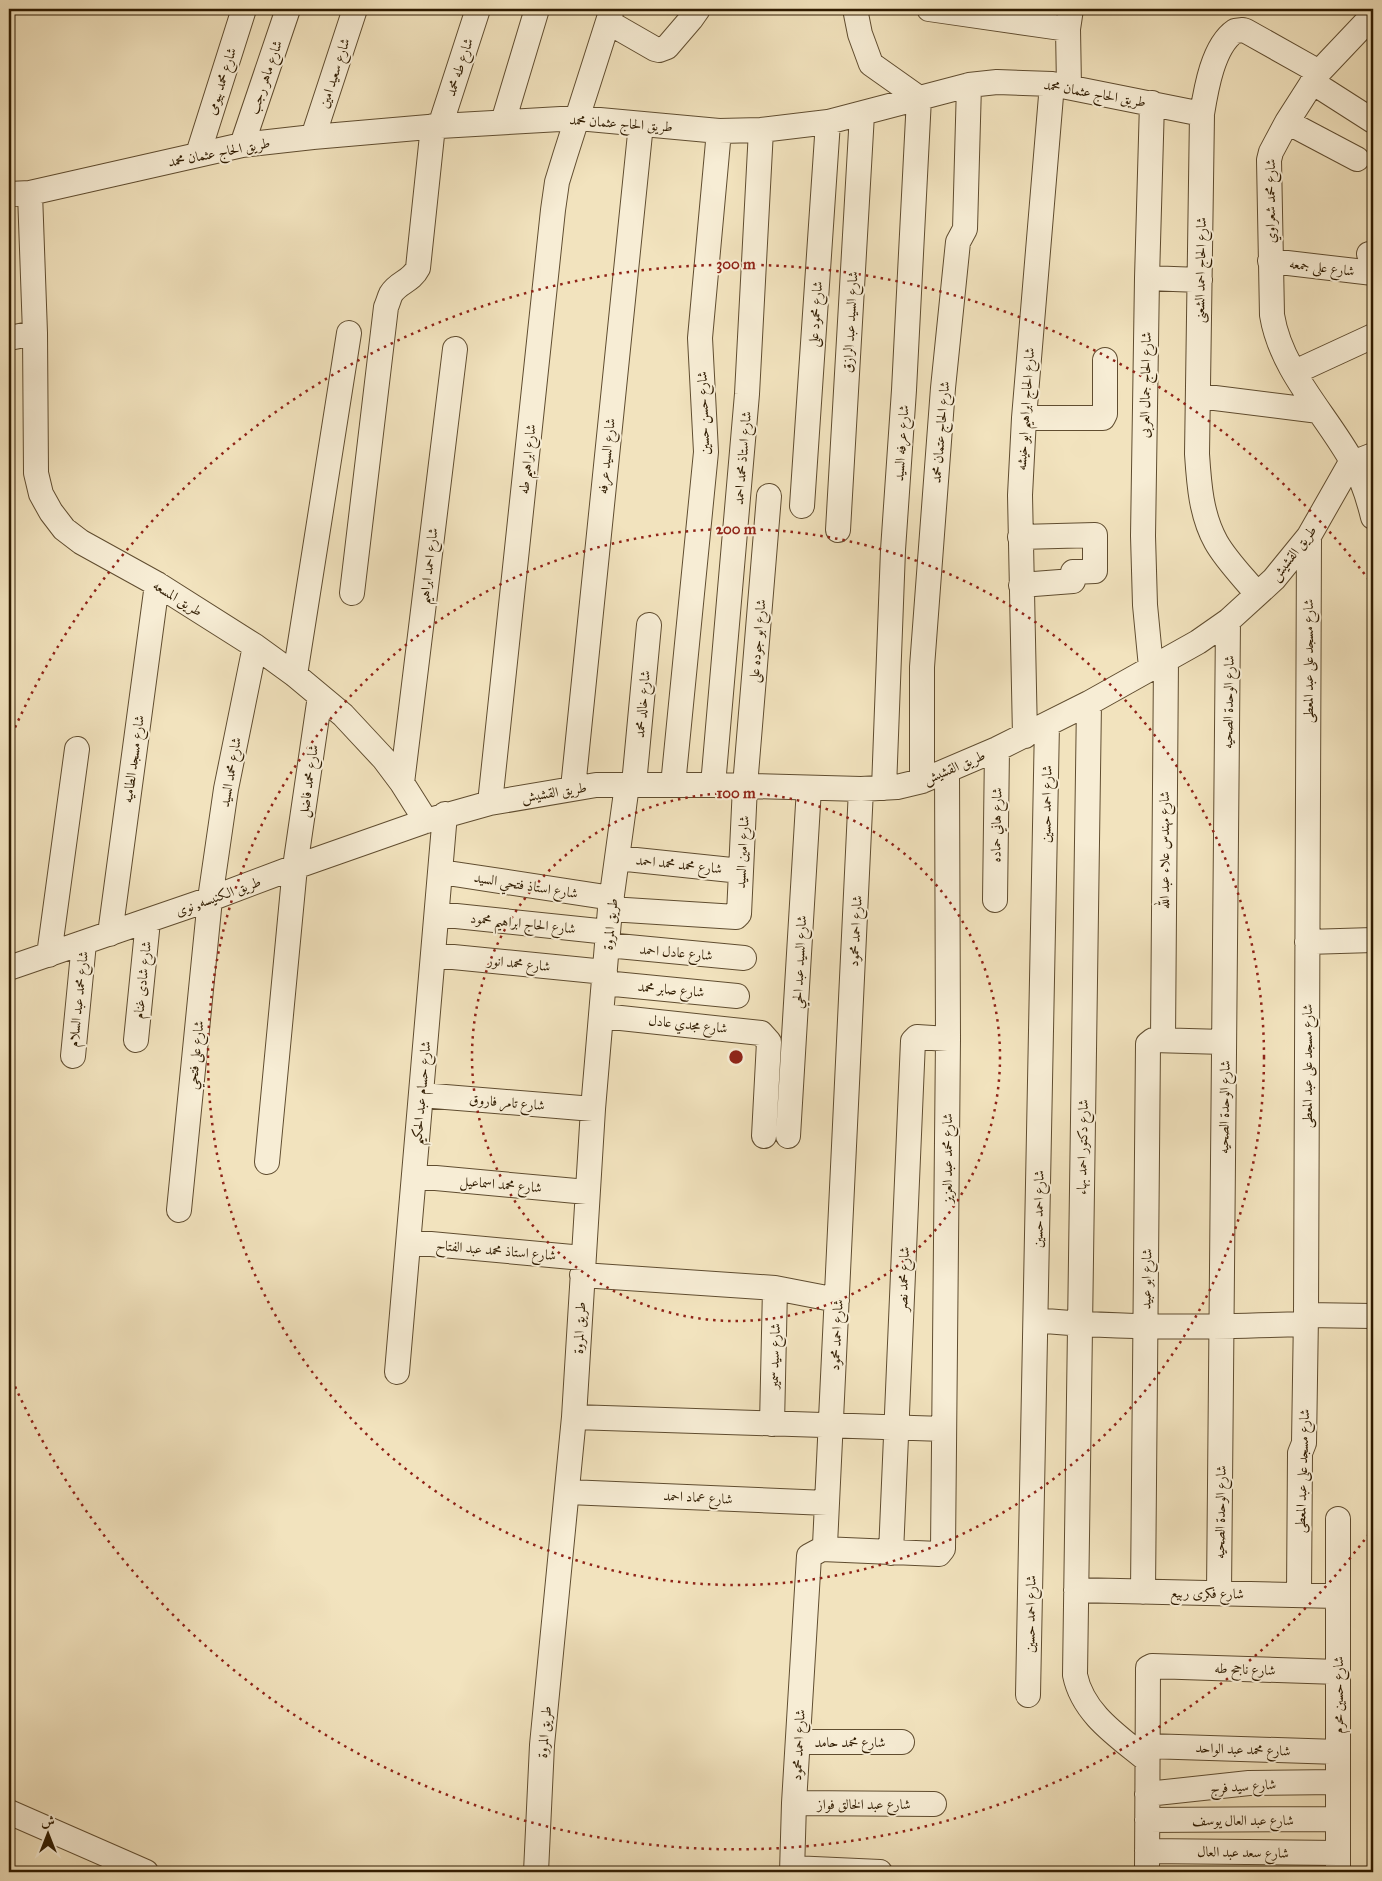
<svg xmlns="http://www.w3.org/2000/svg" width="1382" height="1881" font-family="'IM FELL Great Primer',Amiri,serif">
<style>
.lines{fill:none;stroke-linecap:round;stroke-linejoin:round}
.minor-casing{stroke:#604d30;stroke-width:26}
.minor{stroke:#f7edd5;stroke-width:24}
.ring{fill:none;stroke:#8f2418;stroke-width:2.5;stroke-dasharray:2.5 5}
.labels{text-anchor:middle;stroke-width:4;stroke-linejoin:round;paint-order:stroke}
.street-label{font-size:14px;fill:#2f1b00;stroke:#f7edd5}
.centre{fill:#8f2418;stroke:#f7edd5;stroke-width:2.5}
.ring-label{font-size:15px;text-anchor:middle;font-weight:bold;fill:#8f2418;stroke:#f7edd5;stroke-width:4;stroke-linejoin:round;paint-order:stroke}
</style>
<rect width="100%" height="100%" fill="#f2e3be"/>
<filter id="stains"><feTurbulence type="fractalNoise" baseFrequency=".004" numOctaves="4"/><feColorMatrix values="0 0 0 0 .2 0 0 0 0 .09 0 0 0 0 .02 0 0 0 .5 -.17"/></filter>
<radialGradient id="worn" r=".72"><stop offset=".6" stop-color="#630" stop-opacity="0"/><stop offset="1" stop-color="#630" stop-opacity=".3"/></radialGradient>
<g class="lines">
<defs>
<path id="minor" d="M855,9L860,34L871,64L919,98L904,390L893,550L884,788
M929,9L1068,29
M1373,15L1319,72L1287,122L1271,152L1269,160L1272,315C1281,371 1326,414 1353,463C1363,480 1368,497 1373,517
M608,22L655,49L659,50L667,47L691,19L698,9
M1312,82L1373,121
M1069,87L1068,29L1071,9
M503,122L537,9
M1287,122L1357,159
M440,126L478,9
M313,137L355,9
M242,145L288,9
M198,154L244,9
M30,193L35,333L36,473L41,494L51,512L64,529L81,542L157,584L255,646L295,675L343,715L384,759L402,783L426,821
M9,194L30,193L242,145L313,137L440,126L578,118L719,131L761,130L828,122L969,85L997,82L1052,84L1202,114
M1369,254L1373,255
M1270,261L1373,273
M1147,278L1200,280
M9,338L35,333
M1295,372L1373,336
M1199,396L1319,411
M1024,418H1103L1105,414V360
M802,506L828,122
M838,530L862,114
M1020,537L1095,535V571L1073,572V581L1021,585
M352,593L386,307C388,303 389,298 391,294C398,282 411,282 418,268L433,126
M1257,594C1244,578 1226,560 1216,542C1201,515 1199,484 1197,454L1202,114C1206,89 1213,46 1235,31L1243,30L1246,31L1319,72
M1151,667L1145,605L1143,536L1147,278L1152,103
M295,675L349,333
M1089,703L1075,1675C1083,1714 1118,1736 1147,1760
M1025,736L1020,495L1024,418L1052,84
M922,781V667L943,388L958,242L965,229L969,85
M402,783L455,349
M634,784L649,625
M673,785L706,452L700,338L719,131
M713,785L747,394L761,130
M573,788L641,124
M490,803L553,210L557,182L565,156L612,9
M617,858L741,871
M441,872L612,898
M995,900L997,749
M610,909L736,917L739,914L745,786L769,496
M437,914L608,932
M110,934L157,584
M1307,942L1373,940
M607,945L744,958
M49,955L77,749
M433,955L605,972
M9,968L210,899L295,867L426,821L490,803L596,785H713L861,789L897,787L922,781L997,749L1089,703L1198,642L1228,621L1274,579L1309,536L1350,464L1373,455
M604,983L737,996
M602,1016L761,1033L769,1042L764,1136
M136,1040L148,921
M1163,1040L1166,660
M73,1056L84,943
M421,1095L593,1109
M788,1136L809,788
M267,1162L295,867L320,696
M414,1176L587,1192
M179,1210L210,899L226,789L255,646
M409,1242L583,1258
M582,1275L775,1288L837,1300
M1306,1315L1373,1316
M1036,1320C1126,1329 1216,1327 1306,1324
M397,1372L445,814
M574,1417L944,1429
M772,1424L775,1288
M568,1492L827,1503
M1338,1519V1872
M822,1549L939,1554L943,1549L948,1039L947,771
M891,1553L913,1041L917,1037L948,1039
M1076,1590L1338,1596
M1143,1592L1148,1044L1153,1040L1224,1042
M1219,1593L1228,621
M1299,1595L1300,1453L1304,1443L1306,1315L1309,536
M1028,1695L1047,724
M798,1742H902
M1147,1746L1338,1752
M1147,1794L1249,1783L1338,1782
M794,1803L934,1804
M9,1812L146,1872
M1147,1820L1338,1819
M1147,1851L1338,1853
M792,1868L880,1872
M536,1872L542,1745L574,1417L593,1109L610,909L627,785
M792,1872L794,1803L809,1556L822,1549L825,1545L861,789
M1147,1872L1148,1668L1152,1666L1338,1672"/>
</defs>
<use href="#minor" class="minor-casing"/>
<use href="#minor" class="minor"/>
</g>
<g class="ring">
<circle cx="736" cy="1057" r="264"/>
<circle cx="736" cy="1057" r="528"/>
<path d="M1369 1534A793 793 0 0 1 9 1373M9 741A793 793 0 0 1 1369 580"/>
</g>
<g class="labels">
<g class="street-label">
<text transform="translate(459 67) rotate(-72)" y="5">شارع طه محمد</text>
<text transform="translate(334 73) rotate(-72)" y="5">شارع سعيد امين</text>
<text transform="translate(265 77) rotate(-71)" y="5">شارع ماهر رجب</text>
<text transform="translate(221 81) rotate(-72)" y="5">شارع محمد بيومى</text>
<text transform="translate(1095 93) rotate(10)" y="5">طريق الحاج عثمان محمد</text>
<text transform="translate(621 123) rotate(4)" y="5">طريق الحاج عثمان محمد</text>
<text transform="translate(219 152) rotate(-11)" y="5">طريق الحاج عثمان محمد</text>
<text transform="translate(1270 201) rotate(-90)" y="5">شارع محمد شعراوي</text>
<text transform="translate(1322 267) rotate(7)" y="5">شارع على جمعه</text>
<text transform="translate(1200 270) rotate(-89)" y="5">شارع الحاج احمد الشعنى</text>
<text transform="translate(815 314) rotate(-86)" y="5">شارع محمود على</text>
<text transform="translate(850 322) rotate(-87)" y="5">شارع السيد عبد الرازق</text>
<text transform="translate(1145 385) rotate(-89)" y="5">شارع الحاج جمال العربى</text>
<text transform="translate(1025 409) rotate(-86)" y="5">شارع الحاج ابراهيم ابو خيشه</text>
<text transform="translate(703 413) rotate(-92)" y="5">شارع حسن حسين</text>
<text transform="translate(940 432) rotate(-85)" y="5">شارع الحاج عتمان محمد</text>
<text transform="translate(901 443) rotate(-86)" y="5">شارع عرفه السيد</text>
<text transform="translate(606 456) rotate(-84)" y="5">شارع السيد عرفه</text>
<text transform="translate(742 458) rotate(-85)" y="5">شارع استاذ محمد احمد</text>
<text transform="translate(527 459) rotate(-84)" y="5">شارع ابراهيم طه</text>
<text transform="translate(1293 553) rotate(-52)" y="5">طريق القشيش</text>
<text transform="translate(428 566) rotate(-83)" y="5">شارع احمد ابراهيم</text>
<text transform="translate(178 598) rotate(32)" y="5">طريق المسعه</text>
<text transform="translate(757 641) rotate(-85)" y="5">شارع ابو جوده على</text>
<text transform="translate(1308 661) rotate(-90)" y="5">شارع مسجد على عبد المعطى</text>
<text transform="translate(1228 702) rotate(-89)" y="5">شارع الوحدة الصحيه</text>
<text transform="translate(642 704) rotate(-85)" y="5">شارع خالد محمد</text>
<text transform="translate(133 759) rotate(-82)" y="5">شارع مسجد الطاميه</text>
<text transform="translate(954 767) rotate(-23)" y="5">طريق القشيش</text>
<text transform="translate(230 772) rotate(-80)" y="5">شارع محمد السيد</text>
<text transform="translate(308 781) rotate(-82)" y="5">شارع محمد فاضل</text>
<text transform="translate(554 792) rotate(-9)" y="5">طريق القشيش</text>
<text transform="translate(1046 804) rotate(-89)" y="5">شارع احمد حسين</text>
<text transform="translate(996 825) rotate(-89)" y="5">شارع هاني حماده</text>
<text transform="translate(1164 850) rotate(-90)" y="5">شارع مهندس علاء عبد الله</text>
<text transform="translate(742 852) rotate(-87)" y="5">شارع امين السيد</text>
<text transform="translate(679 864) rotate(6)" y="5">شارع محمد محمد احمد</text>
<text transform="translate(526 885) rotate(9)" y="5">شارع استاذ فتحي السيد</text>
<text transform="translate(218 896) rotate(-20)" y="5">طريق الكنيسه, نوى</text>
<text transform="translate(523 923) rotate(6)" y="5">شارع الحاج ابراهيم محمود</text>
<text transform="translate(610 924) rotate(-84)" y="5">طريق المروة</text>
<text transform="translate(855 931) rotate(-87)" y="5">شارع احمد محمود</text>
<text transform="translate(676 952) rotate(5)" y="5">شارع عادل احمد</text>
<text transform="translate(799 962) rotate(-87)" y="5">شارع السيد عبد الحي</text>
<text transform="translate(519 963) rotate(6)" y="5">شارع محمد انور</text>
<text transform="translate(142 980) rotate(-84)" y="5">شارع شادى غنام</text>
<text transform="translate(671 989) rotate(5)" y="5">شارع صابر محمد</text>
<text transform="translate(78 999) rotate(-84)" y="5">شارع محمد عبد السلام</text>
<text transform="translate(688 1024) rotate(6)" y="5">شارع مجدي عادل</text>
<text transform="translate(195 1055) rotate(-84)" y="5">شارع على فتحي</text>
<text transform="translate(1307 1066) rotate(-90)" y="5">شارع مسجد على عبد المعطى</text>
<text transform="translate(421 1093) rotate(-85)" y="5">شارع حسام عبد الحكيم</text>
<text transform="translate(507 1102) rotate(5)" y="5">شارع تامر فاروق</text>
<text transform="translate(1224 1107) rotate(-89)" y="5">شارع الوحدة الصحيه</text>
<text transform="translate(1082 1147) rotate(-89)" y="5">شارع دكتور احمد بهاء</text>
<text transform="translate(947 1158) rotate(-90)" y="5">شارع محمد عبد العزيز</text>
<text transform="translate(501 1184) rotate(5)" y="5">شارع محمد اسماعيل</text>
<text transform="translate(1038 1209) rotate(-89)" y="5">شارع احمد حسين</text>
<text transform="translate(496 1250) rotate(5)" y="5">شارع استاذ محمد عبد الفتاح</text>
<text transform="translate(903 1279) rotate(-88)" y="5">شارع محمد نصر</text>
<text transform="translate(1146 1279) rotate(-89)" y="5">شارع ابو عبيد</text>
<text transform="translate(579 1328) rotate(-87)" y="5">طريق المروة</text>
<text transform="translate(836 1335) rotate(-87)" y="5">شارع احمد محمود</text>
<text transform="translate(774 1356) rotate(-88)" y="5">شارع سيد سمير</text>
<text transform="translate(1302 1471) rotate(-88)" y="5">شارع مسجد على عبد المعطى</text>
<text transform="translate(698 1497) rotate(3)" y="5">شارع عماد احمد</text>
<text transform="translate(1220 1512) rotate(-89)" y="5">شارع الوحدة الصحيه</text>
<text transform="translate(1207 1593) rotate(1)" y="5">شارع فكرى ربيع</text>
<text transform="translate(1030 1614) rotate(-89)" y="5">شارع احمد حسين</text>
<text transform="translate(1245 1669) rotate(2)" y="5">شارع ناجح طه</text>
<text transform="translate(1338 1695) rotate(-90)" y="5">شارع حسين محرم</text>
<text transform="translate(544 1732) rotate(-85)" y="5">طريق المروة</text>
<text x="850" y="1747">شارع محمد حامد</text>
<text transform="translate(798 1745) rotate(-87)" y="5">شارع احمد محمود</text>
<text transform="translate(1243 1749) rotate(2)" y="5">شارع محمد عبد الواحد</text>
<text transform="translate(1243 1786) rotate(-4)" y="5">شارع سيد فرج</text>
<text x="864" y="1809">شارع عبد الخالق فواز</text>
<text x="1243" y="1825">شارع عبد العال يوسف</text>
<text transform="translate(1243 1852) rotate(1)" y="5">شارع سعد عبد العال</text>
</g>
</g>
<circle cx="736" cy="1057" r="8" class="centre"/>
<g class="ring-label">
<text x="736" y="269">300 m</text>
<text x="736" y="534">200 m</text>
<text x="736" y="798">100 m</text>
</g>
<rect width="1382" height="1881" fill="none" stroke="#f2e3be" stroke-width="30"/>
<rect x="10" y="10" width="1362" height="1861" fill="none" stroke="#2f1b00" stroke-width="2.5"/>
<rect x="15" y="15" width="1352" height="1851" fill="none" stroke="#2f1b00"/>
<g transform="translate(48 1834)" stroke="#f7edd5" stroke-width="4" paint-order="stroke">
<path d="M0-4L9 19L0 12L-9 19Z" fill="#2f1b00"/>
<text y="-8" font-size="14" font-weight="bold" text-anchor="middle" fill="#2f1b00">ش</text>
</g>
<rect width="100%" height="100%" filter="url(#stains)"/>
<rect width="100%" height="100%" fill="url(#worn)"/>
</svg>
